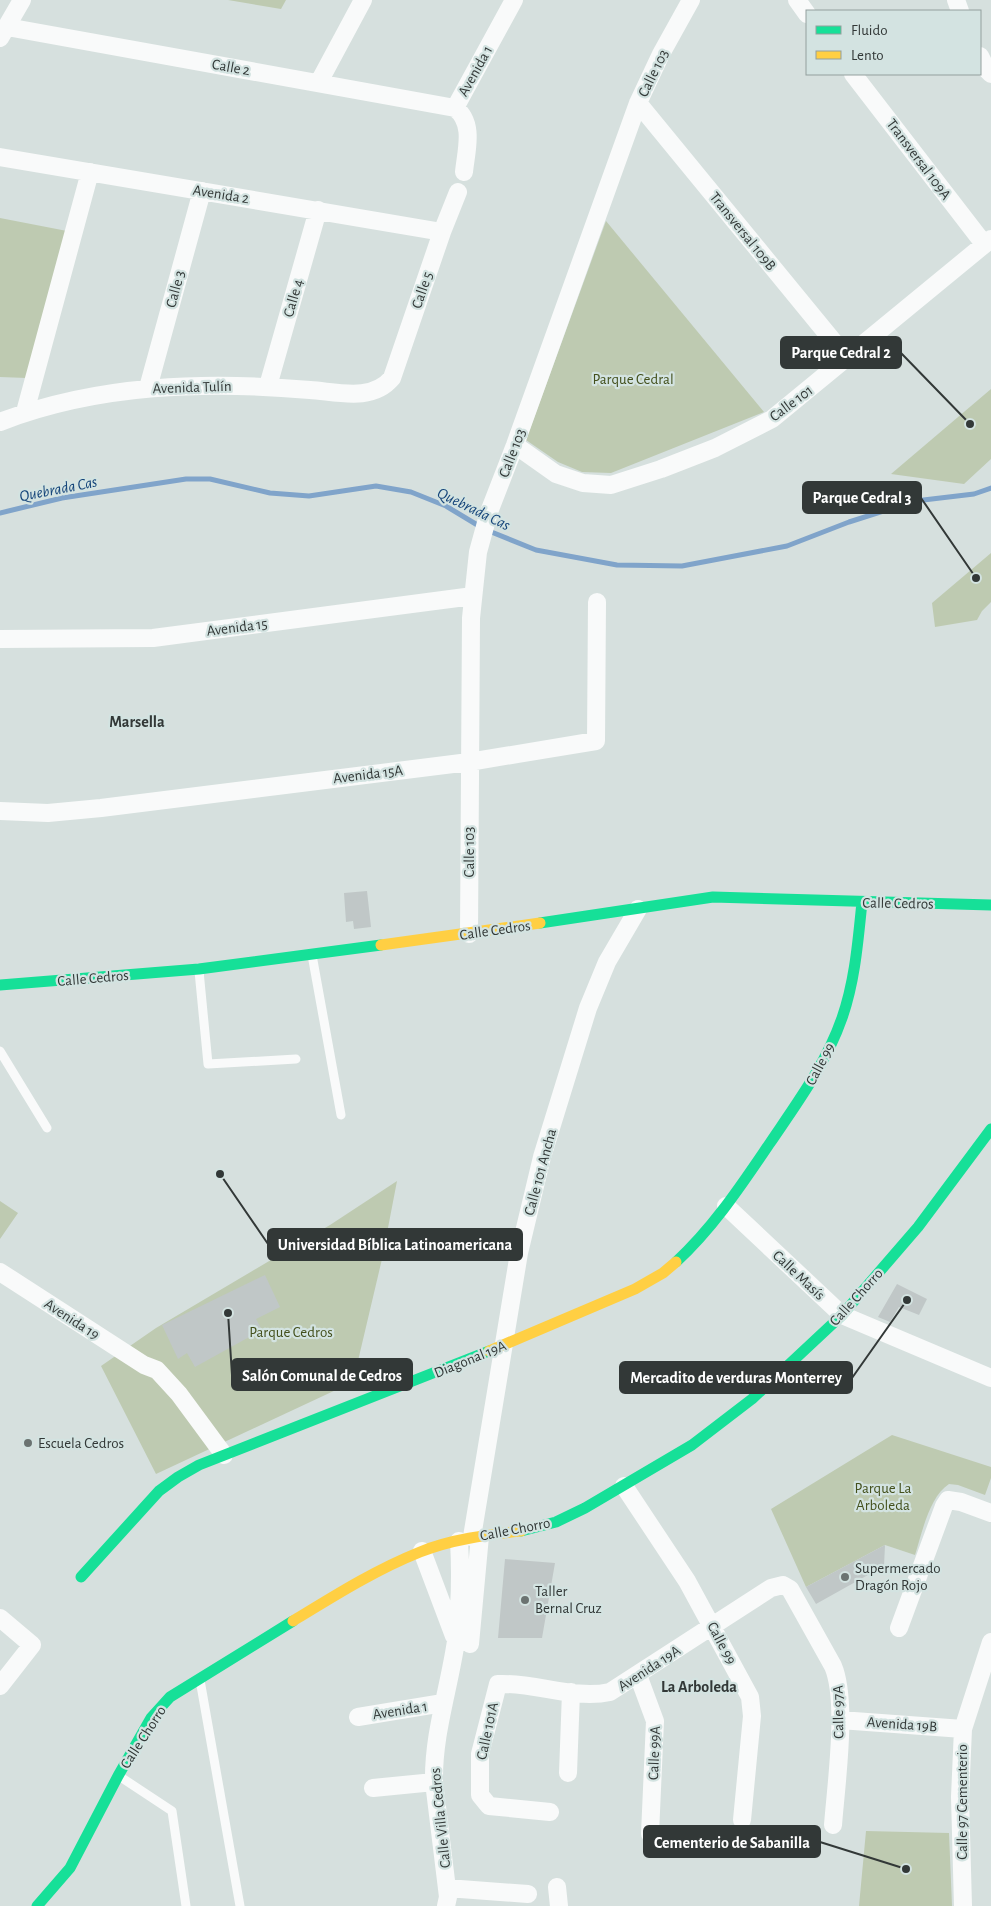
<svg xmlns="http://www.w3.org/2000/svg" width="991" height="1906" font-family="'Alegreya Sans',sans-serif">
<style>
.green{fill:#becab1}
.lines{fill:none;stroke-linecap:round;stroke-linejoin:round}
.stream{stroke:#80a4ca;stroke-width:5}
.building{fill:#c0c7c7}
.lane{stroke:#f9fafa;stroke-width:9}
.street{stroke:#f9fafa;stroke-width:18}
.fast{stroke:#16e098;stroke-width:11}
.slow{stroke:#ffcf43;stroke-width:11}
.poi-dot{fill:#6b7371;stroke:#d3e3e1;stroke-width:2}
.labels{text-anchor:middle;stroke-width:4.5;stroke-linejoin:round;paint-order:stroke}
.street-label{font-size:15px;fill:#323837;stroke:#d3e3e1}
.park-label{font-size:15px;fill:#43501c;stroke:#d3e3e1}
.poi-label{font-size:15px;fill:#323837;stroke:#d3e3e1;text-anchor:start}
.water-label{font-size:16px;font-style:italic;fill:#144479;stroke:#d3e3e1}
.neighbourhood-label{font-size:16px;font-weight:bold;fill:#323837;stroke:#d3e3e1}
.leader{fill:none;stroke:#323837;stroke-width:2}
.callout-dot{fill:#323837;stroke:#d3e3e1;stroke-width:2}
.callout{fill:#323837;stroke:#323837;stroke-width:2}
.callout-label{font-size:16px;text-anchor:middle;font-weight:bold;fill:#fff}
</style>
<rect width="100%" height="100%" fill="#d6e0de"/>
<path class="green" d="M228,0H286L281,9Z
M0,218L67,231L27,378L0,377Z
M606,221L764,412L611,473L582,472L558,462L526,440Z
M991,389V459L964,484L891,474Z
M991,553V602L982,611L977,620L935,627L932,603Z
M397,1181L382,1259L353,1382L156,1474L101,1366L156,1328L330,1225Z
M0,1201L18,1213L0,1239Z
M892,1435L991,1467V1478L985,1495L958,1485L949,1484C929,1497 922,1533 915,1555L885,1545L806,1587L771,1509Z
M866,1831L949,1833L952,1906H859Z"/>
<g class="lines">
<path class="stream" d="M0,513L62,498L186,479H210L270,493L309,496L376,486L411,492L446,506L484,529L536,550L617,565L682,566L787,546L849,522L915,501L974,494L991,488"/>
</g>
<path class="building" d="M367,891L371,927L354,929L353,921L346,922L344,893Z
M265,1275L280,1307L256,1319L262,1330L195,1367L187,1353L178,1359L162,1325Z
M897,1284L927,1299L919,1315L899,1307L890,1322L878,1317Z
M885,1545L884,1566L816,1604L806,1587Z
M505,1559L555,1563L542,1638H498Z"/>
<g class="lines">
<path class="lane" d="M312,955L341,1115
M199,971L208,1064L296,1059
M0,1051L47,1128
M200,1680L240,1906
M119,1776L172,1811L186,1906"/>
<path class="street" d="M797,0L807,14
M956,0L960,11
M7,27L455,108
M0,38L22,0
M980,56L987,70L991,74
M853,74L984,244
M319,82L363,0
M638,103L847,358
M0,157L442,232
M464,172C466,151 475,123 455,108L514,0
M268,386L318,210
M148,388L202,191
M25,412L90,172
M0,422C98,384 207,381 310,390C338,392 372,402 392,378L442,232L458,192
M515,445L556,474L583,483L611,485L661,469L715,448L772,419L991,239
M0,639L153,638L473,596
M0,811L48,813L101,808L469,762L596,741L597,602
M469,934L471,618L478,552L489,512L515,445L638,103L661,54L691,0
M726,1206L842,1315L991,1378
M0,1272L144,1365L157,1370L179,1394L224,1455
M624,1486L687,1581L750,1697L752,1716L742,1820
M472,1537L519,1253L542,1157L588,1008L607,962L638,909
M422,1551L454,1636
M0,1618L32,1645L0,1686
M899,1628L944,1506L948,1500L961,1502L991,1513
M470,1644L480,1536
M638,1675L655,1721L650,1834
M358,1717L443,1703
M840,1720L963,1729
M568,1773L571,1692
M373,1788L434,1782
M550,1812L489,1806L480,1795V1754L498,1684C534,1682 574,1700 610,1692L771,1588L783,1585L790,1589L833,1666C848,1701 836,1785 833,1825
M557,1887L559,1906
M447,1888L528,1894
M446,1906L448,1897L434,1782C433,1734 449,1689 456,1641C460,1608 461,1574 459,1541
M963,1906L960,1797L963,1729L991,1642"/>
<path class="fast" d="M540,923L713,897L991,905
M0,985L199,969L381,945
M676,1262C714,1227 742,1184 770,1143C797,1103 826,1064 842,1018C855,981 858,941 862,902
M521,1531L556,1522L585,1508L692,1445L752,1399L842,1315L918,1227L991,1129
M81,1577L159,1491L178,1477L199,1465L489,1351
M37,1906L70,1868L118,1776L151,1718L170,1697L293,1621"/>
<path class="slow" d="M381,945L540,923
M489,1351L635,1289L663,1273L676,1262
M293,1621C334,1596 375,1570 420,1552C452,1539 487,1535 521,1531"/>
</g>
<g class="poi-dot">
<circle cx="28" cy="1443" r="5"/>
<circle cx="845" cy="1577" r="5"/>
<circle cx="525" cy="1600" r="5"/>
</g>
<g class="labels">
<g class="street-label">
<text transform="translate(231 67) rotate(10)" y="5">Calle 2</text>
<text transform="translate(475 71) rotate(-61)" y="5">Avenida 1</text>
<text transform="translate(653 73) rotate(-64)" y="5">Calle 103</text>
<text transform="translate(919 159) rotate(53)" y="5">Transversal 109A</text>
<text transform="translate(221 194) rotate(9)" y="5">Avenida 2</text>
<text transform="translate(743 231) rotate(51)" y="5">Transversal 109B</text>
<text transform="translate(175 289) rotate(-75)" y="5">Calle 3</text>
<text transform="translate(422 290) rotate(-71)" y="5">Calle 5</text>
<text transform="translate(293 298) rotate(-74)" y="5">Calle 4</text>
<text transform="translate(192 387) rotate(-2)" y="5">Avenida Tulín</text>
<text transform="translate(791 403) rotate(-37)" y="5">Calle 101</text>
<text transform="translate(512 453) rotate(-69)" y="5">Calle 103</text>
<text transform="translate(237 627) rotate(-7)" y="5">Avenida 15</text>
<text transform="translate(368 774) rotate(-7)" y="5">Avenida 15A</text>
<text transform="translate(469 852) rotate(-90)" y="5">Calle 103</text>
<text transform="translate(898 903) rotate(1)" y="5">Calle Cedros</text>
<text transform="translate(495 930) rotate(-8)" y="5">Calle Cedros</text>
<text transform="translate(93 978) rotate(-5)" y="5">Calle Cedros</text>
<text transform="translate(820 1064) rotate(-62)" y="5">Calle 99</text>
<text transform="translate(540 1172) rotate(-75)" y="5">Calle 101 Ancha</text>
<text transform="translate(799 1275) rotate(43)" y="5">Calle Masís</text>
<text transform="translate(856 1297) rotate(-48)" y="5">Calle Chorro</text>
<text transform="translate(72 1319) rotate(33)" y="5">Avenida 19</text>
<text transform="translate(470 1359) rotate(-22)" y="5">Diagonal 19A</text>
<text transform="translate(515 1529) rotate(-11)" y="5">Calle Chorro</text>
<text transform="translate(722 1643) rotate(62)" y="5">Calle 99</text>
<text transform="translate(649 1668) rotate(-33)" y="5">Avenida 19A</text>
<text transform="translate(400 1710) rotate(-9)" y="5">Avenida 1</text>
<text transform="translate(838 1712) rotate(-91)" y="5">Calle 97A</text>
<text transform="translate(902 1724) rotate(4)" y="5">Avenida 19B</text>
<text transform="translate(487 1731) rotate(-78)" y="5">Calle 101A</text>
<text transform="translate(143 1737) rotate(-57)" y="5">Calle Chorro</text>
<text transform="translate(654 1753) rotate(-88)" y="5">Calle 99A</text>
<text transform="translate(962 1802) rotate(-90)" y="5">Calle 97 Cementerio</text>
<text transform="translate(440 1818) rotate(-96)" y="5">Calle Villa Cedros</text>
</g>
<g class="park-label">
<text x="633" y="384">Parque Cedral</text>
<text x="291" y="1337">Parque Cedros</text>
<text x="883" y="1493">Parque La<tspan x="883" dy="17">Arboleda</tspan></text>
</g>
<g class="poi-label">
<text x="38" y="1448">Escuela Cedros</text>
<text x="855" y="1573">Supermercado<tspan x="855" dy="17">Dragón Rojo</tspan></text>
<text x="535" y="1596">Taller<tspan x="535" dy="17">Bernal Cruz</tspan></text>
</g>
<g class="water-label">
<text transform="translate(58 488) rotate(-11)" y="6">Quebrada Cas</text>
<text transform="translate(474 508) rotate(26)" y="6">Quebrada Cas</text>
</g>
<g class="neighbourhood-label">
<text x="137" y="727">Marsella</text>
<text x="699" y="1692">La Arboleda</text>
</g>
</g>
<path class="leader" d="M970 424L901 353M976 578L921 498M220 1174L268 1244M228 1313L232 1375M907 1300L852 1378M906 1869L820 1842"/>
<g class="callout-dot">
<circle cx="970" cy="424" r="5"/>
<circle cx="976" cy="578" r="5"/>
<circle cx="220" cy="1174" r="5"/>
<circle cx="228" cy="1313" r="5"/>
<circle cx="907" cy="1300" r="5"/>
<circle cx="906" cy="1869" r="5"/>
</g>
<g class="callout">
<rect x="781" y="337" width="120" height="31" rx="5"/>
<rect x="803" y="482" width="118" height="31" rx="5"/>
<rect x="268" y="1229" width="254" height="31" rx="5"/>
<rect x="232" y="1359" width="180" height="31" rx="5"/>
<rect x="620" y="1362" width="232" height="31" rx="5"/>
<rect x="644" y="1826" width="176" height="31" rx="5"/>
</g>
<g class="callout-label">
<text x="841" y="358">Parque Cedral 2</text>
<text x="862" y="503">Parque Cedral 3</text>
<text x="395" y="1250">Universidad Bíblica Latinoamericana</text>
<text x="322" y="1381">Salón Comunal de Cedros</text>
<text x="736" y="1383">Mercadito de verduras Monterrey</text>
<text x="732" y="1848">Cementerio de Sabanilla</text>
</g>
<rect x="806" y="10" width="175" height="65" fill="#d3e3e1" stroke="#939f9d"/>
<rect x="816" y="26" width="25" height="8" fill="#16e098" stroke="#939f9d"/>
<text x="851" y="35" font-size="15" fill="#323837">Fluido</text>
<rect x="816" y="51" width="25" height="8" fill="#ffcf43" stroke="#939f9d"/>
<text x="851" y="60" font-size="15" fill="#323837">Lento</text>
</svg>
